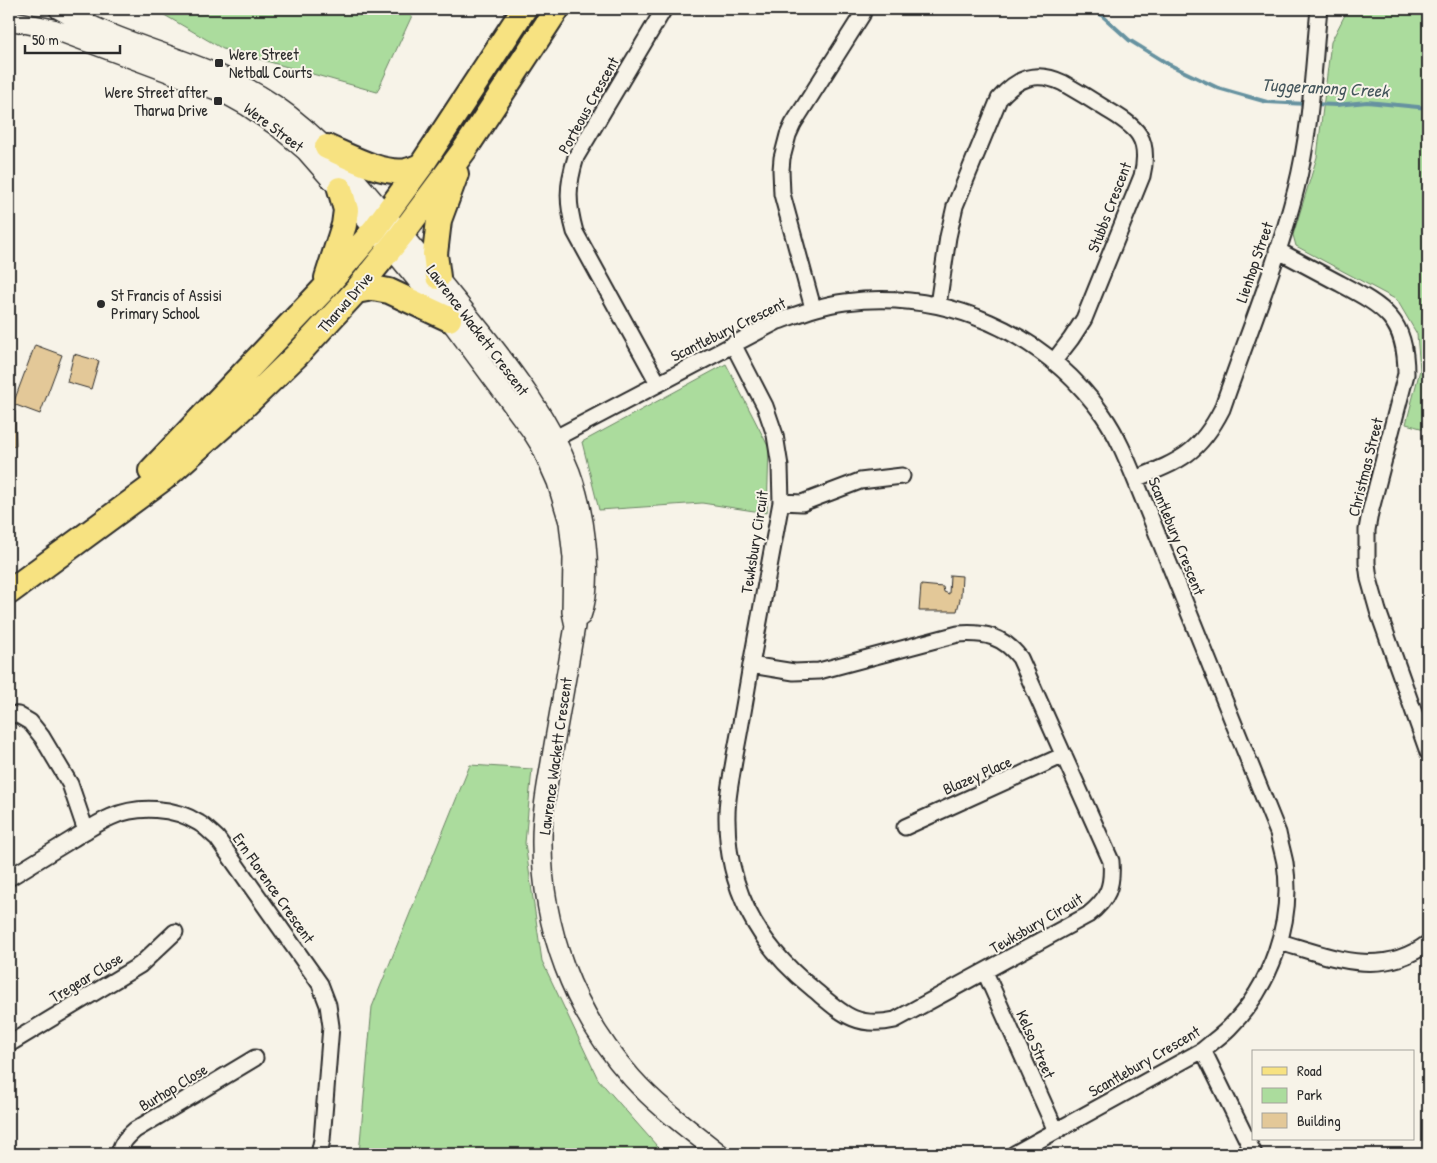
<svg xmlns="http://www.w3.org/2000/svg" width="1437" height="1163" font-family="'Patrick Hand',sans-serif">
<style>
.green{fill:#abdc9d;stroke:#6b8464}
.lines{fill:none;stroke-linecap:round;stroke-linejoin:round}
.stream{stroke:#6692a0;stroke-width:4}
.building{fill:#e3c898;stroke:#2b2b2b}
.minor-casing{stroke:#2b2b2b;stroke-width:19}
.tertiary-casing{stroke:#2b2b2b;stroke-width:22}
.primary-casing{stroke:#2b2b2b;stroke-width:28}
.minor{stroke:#f7f3e8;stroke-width:15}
.tertiary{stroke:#f7f3e8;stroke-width:19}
.primary{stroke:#f7e281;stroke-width:24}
.poi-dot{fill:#2b2b2b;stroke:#f7f3e8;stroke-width:2}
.labels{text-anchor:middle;stroke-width:4;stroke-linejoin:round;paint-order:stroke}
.poi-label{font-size:16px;fill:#2b2b2b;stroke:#f7f3e8;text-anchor:start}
.street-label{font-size:16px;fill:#2b2b2b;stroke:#f7f3e8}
.water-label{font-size:18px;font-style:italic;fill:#44565c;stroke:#f7f3e8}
</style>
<rect width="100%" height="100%" fill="#f7f3e8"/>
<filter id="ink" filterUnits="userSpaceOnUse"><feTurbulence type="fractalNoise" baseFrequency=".02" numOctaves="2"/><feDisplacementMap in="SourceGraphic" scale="10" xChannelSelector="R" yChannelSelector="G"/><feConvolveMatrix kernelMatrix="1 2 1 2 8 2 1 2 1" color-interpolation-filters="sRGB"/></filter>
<g filter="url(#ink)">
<path class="green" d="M154,9H415L377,92L223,49Z
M1348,9H1428V430L1406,424L1420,370L1417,334L1397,300L1296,246L1293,235L1317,157L1331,42Z
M726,364L769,448L767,513L702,503L599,510L582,442Z
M470,765L532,769L525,843L542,961L598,1079L664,1154H359L372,1007Z"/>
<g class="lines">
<path class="stream" d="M1095,9L1129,40L1168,64L1218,88L1267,102L1307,104
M1314,104L1336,105L1367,102L1428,108"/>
</g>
<path class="building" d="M35,345L62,355L40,414L13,404Z
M74,354L99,361L91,389L67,382Z
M9,411H15L16,446H9Z
M950,575L962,576L961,595L957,611H919L921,585L943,587L944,592L949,594Z"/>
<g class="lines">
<defs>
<path id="minor" d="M1277,250C1298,261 1318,272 1339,283C1384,307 1406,318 1406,374L1370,513L1367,530V563L1369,579L1378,611L1428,752
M938,305L948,237L955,206L999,99C1017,78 1036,70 1063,83C1077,91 1092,100 1106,109C1137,127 1151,138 1142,176L1084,319L1071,339L1054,361
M813,308L782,194L781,170L782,158L788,135L793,124L862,15L864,9
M733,344L765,406L775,435L780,466L781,502L751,665L794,672L819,671L958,634C985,632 1003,636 1020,658L1111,861C1113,887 1108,899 1088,915L895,1020C855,1029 841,1012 812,988C757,944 726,886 727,815C727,795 732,775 735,755C741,725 746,695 751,665
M658,383L575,232C567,203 567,186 576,157L664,9
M546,443L776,322C799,314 821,305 845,302C946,289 1044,332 1103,415C1117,435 1126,457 1135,479L1278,833C1280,843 1283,853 1285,863C1294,922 1271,986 1229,1028C1221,1036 1211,1043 1203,1050L1014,1154
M1135,479C1180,461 1199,454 1222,409C1247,336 1277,264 1296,189C1311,131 1313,69 1319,9
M781,502L802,503L860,481L902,476
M9,714L18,715L30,722L42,737L70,784L86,831
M905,827L1064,755
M9,878C30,865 50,853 71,840C84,832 97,823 111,817C138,805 174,807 199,823C206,827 211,833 217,838L320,984L328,1005L331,1026L322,1140L319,1154
M1280,942C1331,957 1380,979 1428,943
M985,972L1056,1131
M9,1044L140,965L175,932
M1203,1050L1254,1154
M119,1154C121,1143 127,1137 135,1130L255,1058"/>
<path id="tertiary" d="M59,9C127,49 209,60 275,105C326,140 364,190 404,237C430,268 455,299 480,330C515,374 550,420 570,472C584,510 595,578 581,616
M9,20L53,29L222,92L247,106L278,127L306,151L391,248L449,319L531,430L541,446L557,482L569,522L573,558L572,612L575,626C568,666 561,705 554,745C549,776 542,807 542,839C541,927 573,1012 632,1078C658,1107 690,1130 720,1154"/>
<path id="primary" d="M327,147C348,156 383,175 406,171C411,170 416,168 421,166
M438,277L435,254L439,220L456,174
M327,278L344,225L346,210L340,189
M356,291L373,288L389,291L449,319
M151,471L322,291L375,229L421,166L524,9
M9,592L164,478L236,414L296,356L356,291L402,234L465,149L557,9"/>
</defs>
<use href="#minor" class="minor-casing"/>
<use href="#tertiary" class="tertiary-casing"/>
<use href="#primary" class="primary-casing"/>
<use href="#minor" class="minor"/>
<use href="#tertiary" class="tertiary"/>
<use href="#primary" class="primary"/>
</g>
</g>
<g class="poi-dot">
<rect x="214" y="58" width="10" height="10" rx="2.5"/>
<rect x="213" y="96" width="10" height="10" rx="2.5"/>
<circle cx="101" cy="304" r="5"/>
</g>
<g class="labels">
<g class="poi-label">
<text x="229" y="60">Were Street<tspan x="229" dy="18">Netball Courts</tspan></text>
<text x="208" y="98" text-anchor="end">Were Street after<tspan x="208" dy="18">Tharwa Drive</tspan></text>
<text x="111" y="301">St Francis of Assisi<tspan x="111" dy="18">Primary School</tspan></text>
</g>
<g class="street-label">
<text transform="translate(588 105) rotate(-61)" y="6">Porteous Crescent</text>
<text transform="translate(274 127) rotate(37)" y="6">Were Street</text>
<text transform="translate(1109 207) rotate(-69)" y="6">Stubbs Crescent</text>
<text transform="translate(1254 262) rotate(-71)" y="6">Lienhop Street</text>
<text transform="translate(345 302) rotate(-49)" y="6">Tharwa Drive</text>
<text transform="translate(728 329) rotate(-26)" y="6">Scantlebury Crescent</text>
<text transform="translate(478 330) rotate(53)" y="6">Lawrence Wackett Crescent</text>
<text transform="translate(1365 467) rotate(-76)" y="6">Christmas Street</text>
<text transform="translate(1177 536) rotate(68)" y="6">Scantlebury Crescent</text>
<text transform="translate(754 542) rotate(-81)" y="6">Tewksbury Circuit</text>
<text transform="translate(555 756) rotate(-82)" y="6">Lawrence Wackett Crescent</text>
<text transform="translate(977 775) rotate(-24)" y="6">Blazey Place</text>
<text transform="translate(274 888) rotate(55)" y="6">Ern Florence Crescent</text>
<text transform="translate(1036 923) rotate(-30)" y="6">Tewksbury Circuit</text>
<text transform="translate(86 977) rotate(-31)" y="6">Tregear Close</text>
<text transform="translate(1036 1044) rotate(66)" y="6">Kelso Street</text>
<text transform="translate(1144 1061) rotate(-30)" y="6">Scantlebury Crescent</text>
<text transform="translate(173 1087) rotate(-31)" y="6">Burhop Close</text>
</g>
<g class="water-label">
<text transform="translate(1325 88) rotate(3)" y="6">Tuggeranong Creek</text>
</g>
</g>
<rect width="1437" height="1163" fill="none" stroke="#f7f3e8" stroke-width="30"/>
<rect x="15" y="15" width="1407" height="1133" fill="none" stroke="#2b2b2b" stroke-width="2" filter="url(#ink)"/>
<rect x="1252" y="1050" width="162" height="90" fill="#f7f3e8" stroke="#a5a39c"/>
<rect x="1262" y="1067" width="25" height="8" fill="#f7e281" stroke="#a5a39c"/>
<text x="1297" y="1076" font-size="15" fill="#2b2b2b">Road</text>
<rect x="1262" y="1088" width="25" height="15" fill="#abdc9d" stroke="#a5a39c"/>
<text x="1297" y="1100" font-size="15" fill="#2b2b2b">Park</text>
<rect x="1262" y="1113" width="25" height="15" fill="#e3c898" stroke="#a5a39c"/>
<text x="1297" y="1126" font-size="15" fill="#2b2b2b">Building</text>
<path d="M25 45v8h95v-8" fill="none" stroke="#2b2b2b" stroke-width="2.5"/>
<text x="32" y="45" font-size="15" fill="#2b2b2b" stroke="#f7f3e8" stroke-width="4" paint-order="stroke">50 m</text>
</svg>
